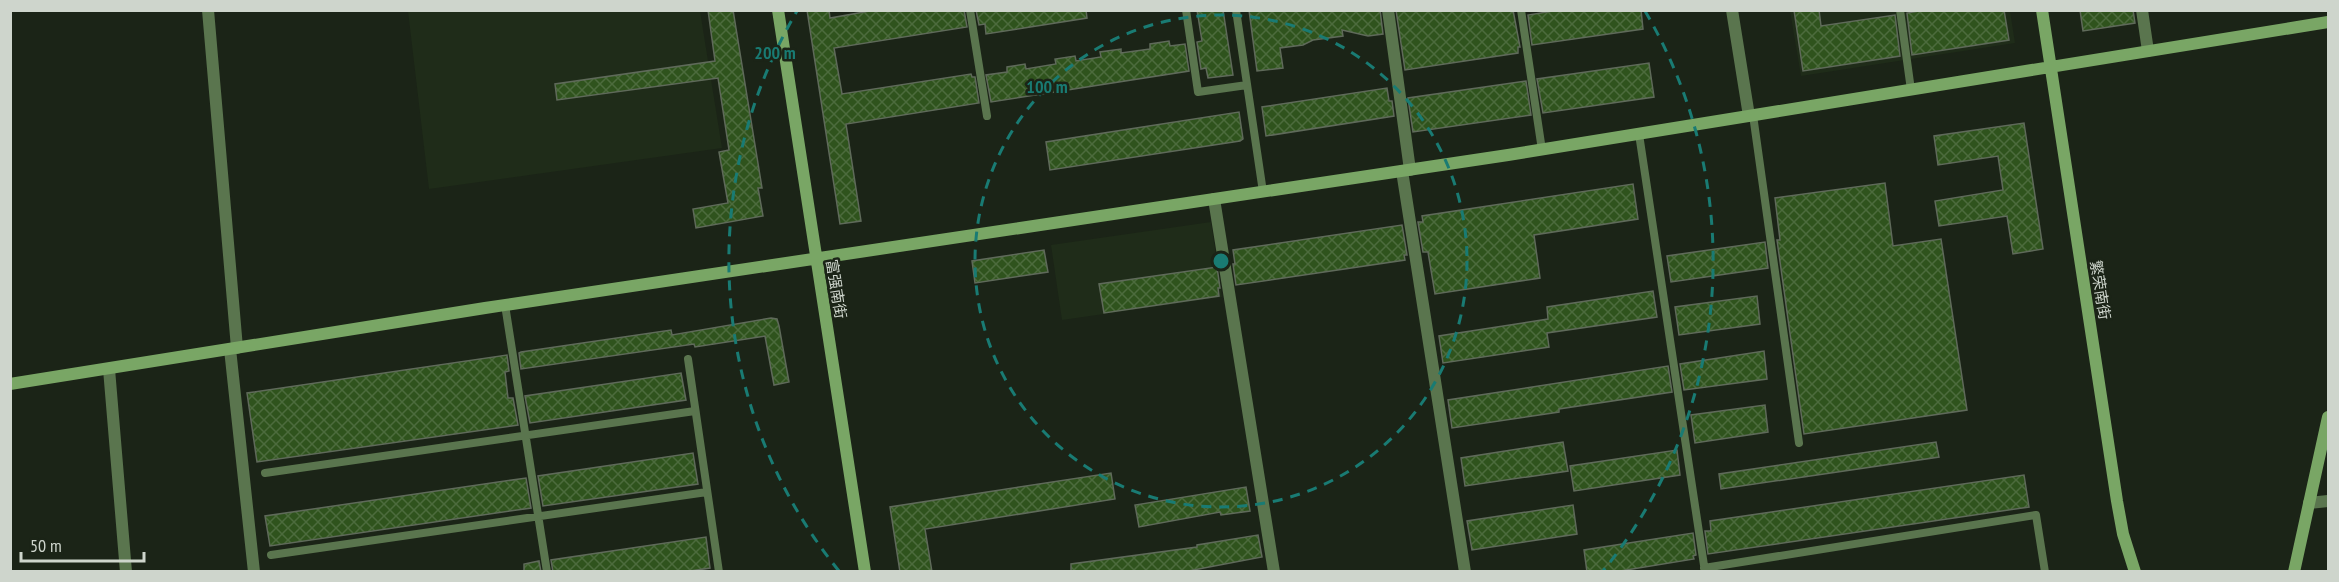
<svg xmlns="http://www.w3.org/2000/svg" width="2339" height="582" font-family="'PT Sans Narrow','Noto Sans SC',sans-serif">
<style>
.built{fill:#1f2c19}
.building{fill:url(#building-cross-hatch);stroke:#5f6a5a;stroke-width:1.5}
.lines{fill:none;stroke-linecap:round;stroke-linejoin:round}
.lane{stroke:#5a754e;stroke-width:8}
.street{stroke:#5a754e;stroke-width:12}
.secondary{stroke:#79a665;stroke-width:12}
.ring{fill:none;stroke:#197b73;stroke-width:3;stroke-dasharray:10 8}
.labels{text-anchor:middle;stroke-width:5;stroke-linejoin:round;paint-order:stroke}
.street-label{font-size:15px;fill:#ced5cc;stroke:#1b2417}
.centre{fill:#197b73;stroke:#1b2417;stroke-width:3}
.ring-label{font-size:18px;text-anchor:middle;font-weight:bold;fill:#197b73;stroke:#1b2417;stroke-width:5;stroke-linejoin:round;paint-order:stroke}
</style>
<defs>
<pattern id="building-cross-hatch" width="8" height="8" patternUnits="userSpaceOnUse" patternTransform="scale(1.5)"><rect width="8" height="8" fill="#2f531d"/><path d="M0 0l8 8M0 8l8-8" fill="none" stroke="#4c6b3d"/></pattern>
</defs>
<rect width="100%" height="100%" fill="#1b2417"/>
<path class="built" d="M408,11H700L722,148L429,189Z
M1790,11H2010L2015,43L1801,76Z
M1211,222L1222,297L1062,320L1051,245Z"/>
<path class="building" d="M708,10H733L762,188H758L763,216L696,228L693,209L728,203L719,152L729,150L718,78L557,100L555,84L715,61Z
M807,10H829L830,18L875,10H964L967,27L834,48L842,94L971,74L972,77H975L979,103L846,124L861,221L840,224Z
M976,10H1086L1087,18L986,34L985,24L979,25Z
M1197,10H1223L1233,75L1208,78L1206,68L1201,69L1197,42L1202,41Z
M1249,10H1380L1383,34L1368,36L1342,30L1343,36L1313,40L1303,45L1280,48L1283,68L1257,71Z
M1396,10H1513L1520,47H1518V53L1405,70Z
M1559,10H1641L1643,29L1532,45L1528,15Z
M1794,10H1819L1821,26L1895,15L1900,56L1803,71Z
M1925,10H2004L2009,40L1912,55L1907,13Z
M2080,10H2133L2135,23L2083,31Z
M1169,41L1170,46L1185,44L1189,71L991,102L986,75L1007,72V67L1025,64L1026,69L1056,64L1055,59L1075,56L1076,61L1101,57L1100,52L1121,49V53L1150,49V44Z
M1649,63L1654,97L1543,113L1537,79Z
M1526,81L1531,115L1413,132L1408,98Z
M1387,88L1389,101H1392L1394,116L1266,136L1262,107Z
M1239,112L1243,139L1240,141L1050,170L1046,142Z
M2024,123L2043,249L2013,254L2007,216L1939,226L1935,201L2003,190L1998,156L1938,165L1934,136Z
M1885,183L1893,246L1941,239L1967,410L1804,434L1777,240H1780L1775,198Z
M1633,184L1638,219L1534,235L1540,278L1435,294L1428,252H1423L1418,222H1423L1422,216Z
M1402,225L1407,255H1404L1405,260L1236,285L1233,264H1235L1233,250Z
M1765,242L1768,268L1671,282L1667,256Z
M1044,250L1048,272L975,283L972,261Z
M1217,267L1220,288H1218L1219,296L1104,313L1099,284Z
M1653,291L1657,317L1547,333L1549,347L1443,363L1439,336L1548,319L1547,307Z
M1757,296L1760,324L1679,335L1675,307Z
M771,318L777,319L779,326L789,382L774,385L765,336L695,347L694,344L521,369L519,353L521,352L671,330L672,335Z
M1764,351L1767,379L1684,390L1680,364Z
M507,355L509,371L505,372L508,398H513L518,425L257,462L247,393Z
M1668,366L1672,392L1559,409V412L1452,428L1448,400Z
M681,373L686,400L530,423L525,396Z
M1765,405L1768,432L1695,443L1691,415Z
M1563,442L1568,471L1465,486L1461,458Z
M1936,442L1939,457L1721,489L1719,474Z
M1677,450L1680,475L1574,491L1570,466Z
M693,453L698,484L543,506L538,476Z
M1111,473L1115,499L925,529L932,572H900L890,507Z
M2024,475L2029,507L1708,554L1705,531H1711L1710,521Z
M526,478L531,508L270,546L265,516Z
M1246,487L1250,511L1221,515L1220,512L1139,527L1135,505Z
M1573,505L1577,534L1472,550L1467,521Z
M1693,533L1696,555L1693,556L1694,559L1614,572H1587L1584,550Z
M1258,535L1262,557L1183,572H1071V564L1197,547V545Z
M706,537L710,568L683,572H553L551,560Z
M539,561L541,572H524V564Z"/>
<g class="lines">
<path class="lane" d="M970,10L987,116
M1186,10L1198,92L1247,85
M1236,10L1263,192
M1521,10L1542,150
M1900,10L1911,90
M1753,115L1799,443
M1639,134L1705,572
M505,305L547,572
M688,359L719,572
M265,473L695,411
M271,555L707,492
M1704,568L2036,515L2045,572"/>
<path class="street" d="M208,10L237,348
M1388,10L1410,170
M1732,10L1749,116
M2142,10L2148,51
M1402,171L1465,572
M1214,199L1274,572
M230,349L254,572
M109,369L126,572
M2309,503L2328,501"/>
<path class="secondary" d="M778,10L865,572
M2042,10L2117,501L2123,534L2135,572
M10,384L485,308L1508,155L2328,22
M2294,572L2328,417"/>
</g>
<g class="ring">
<circle cx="1221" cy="261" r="246"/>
<path d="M839 571A492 492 0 0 1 797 11M1645 11A492 492 0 0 1 1603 571"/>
</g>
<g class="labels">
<g class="street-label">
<text transform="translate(836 289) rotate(81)" y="5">富强南街</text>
<text transform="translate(2100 290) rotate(81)" y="5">繁荣南街</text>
</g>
</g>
<circle cx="1221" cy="261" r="9" class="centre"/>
<g class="ring-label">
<text x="775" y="59">200 m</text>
<text x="1047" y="93">100 m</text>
</g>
<rect width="2339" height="582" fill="none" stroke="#ced5cc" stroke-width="24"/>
<path d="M21 552v9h123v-9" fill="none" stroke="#ced5cc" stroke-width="3"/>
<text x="30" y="552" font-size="18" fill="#ced5cc" stroke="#1b2417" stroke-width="4.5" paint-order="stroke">50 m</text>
</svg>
